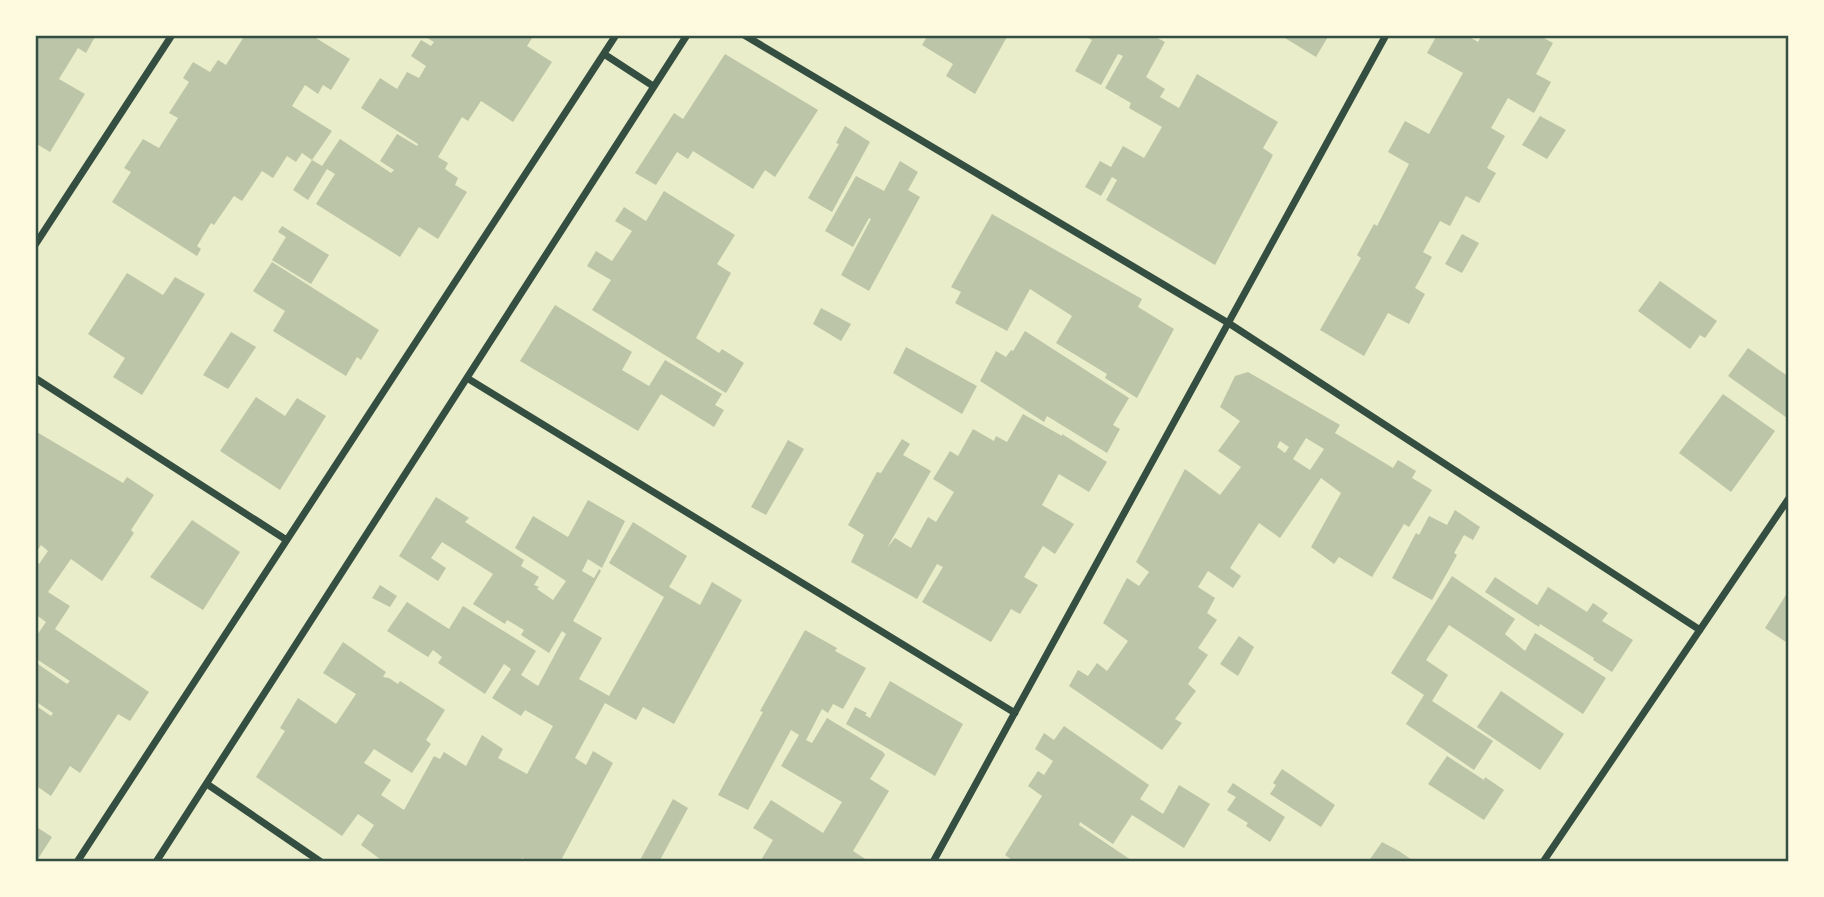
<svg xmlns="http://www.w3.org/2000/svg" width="1824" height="897" font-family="'PT Sans',sans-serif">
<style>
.building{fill:#bcc5a7;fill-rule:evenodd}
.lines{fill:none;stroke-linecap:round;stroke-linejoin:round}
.minor{stroke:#344e41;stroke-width:7}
.neatline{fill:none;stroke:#344e41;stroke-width:2.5}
</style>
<rect width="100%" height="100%" fill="#e9edc9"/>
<path class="building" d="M35,35H96L86,53L78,48L59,79L85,94L50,152L35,143Z
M245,35H311L350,59L331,90L323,85L318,94L305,85L292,106L332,131L312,160L302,153L296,162L287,156L273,178L262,171L242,201L234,196L214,225L211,223L197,246L201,249L197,256L112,202L131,172L124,168L143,139L159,148L178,118L169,113L189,82L183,78L193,62L210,72L218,60L226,65Z
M422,35H534L527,46L552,62L513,122L481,101L468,121L462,117L438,157L448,163L445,169L458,178L455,185L467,192L438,239L419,227L400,257L316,204L335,174L327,169L308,200L293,190L312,160L322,166L340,139L391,173L394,170L380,161L397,134L417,146L418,144L361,108L380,78L397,89L407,72L419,78L426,66L411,56L421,40L431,46L434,42Z
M928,35H1008L975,94L946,76L953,64L922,45Z
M1089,35H1152L1165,42L1146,77L1165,89L1160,97L1179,108L1197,74L1278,122L1263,148L1273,155L1215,265L1106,200L1117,180L1112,177L1101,196L1085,187L1100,161L1111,167L1123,146L1144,158L1162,127L1129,108L1131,103L1105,88L1123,56L1118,54L1101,85L1075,71L1092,40L1088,38Z
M1280,35H1329L1316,57Z
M1437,35H1466L1478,42L1482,35H1543L1542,37L1553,43L1536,74L1551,82L1534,113L1508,98L1491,128L1505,136L1487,168L1496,173L1479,203L1466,196L1450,226L1440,221L1423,252L1432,257L1415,288L1425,294L1409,324L1388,313L1364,356L1320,330L1361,258L1357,255L1374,224L1377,226L1409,164L1388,152L1405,121L1429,134L1463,73L1427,53Z
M725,54L818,110L775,177L765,170L753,189L693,151L688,159L677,152L656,185L635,173L674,113L683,119Z
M1540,116L1566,130L1547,159L1522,145Z
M845,126L870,142L832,212L808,198L839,144L836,143Z
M900,161L918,172L908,190L920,197L869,291L841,275L871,219L869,218L853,247L825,231L856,176L884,191Z
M664,191L735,235L717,264L731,273L696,338L719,353L722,349L744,363L726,393L592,310L611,280L587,266L596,251L612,261L632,231L615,221L624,207L646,221Z
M992,214L1142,299L1138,307L1174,329L1137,398L1105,378L1107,374L1056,343L1072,316L1030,289L1007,331L955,303L961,292L951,287Z
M282,226L329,255L311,284L272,260L286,237L278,232Z
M1462,234L1479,243L1462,273L1445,264Z
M272,262L379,330L361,360L357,357L346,376L273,331L285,311L253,291Z
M127,273L163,295L175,277L205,294L142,395L113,377L125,358L88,334Z
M1660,281L1717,321L1705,338L1700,335L1690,349L1638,311Z
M555,305L632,352L622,370L649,386L665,360L722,394L715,405L724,410L714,427L661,394L638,431L520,361Z
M821,308L851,324L841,341L813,324Z
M1025,331L1129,398L1113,425L1120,429L1107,453L1047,416L1044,422L980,381L996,351L1006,357L1011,350L1013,351Z
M231,332L256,347L228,389L203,375Z
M906,347L977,386L962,414L893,373Z
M1748,348L1789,377V414L1787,418L1728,376Z
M1248,372L1340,425L1335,433L1393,468L1398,460L1416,471L1412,478L1432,490L1409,527L1404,524L1372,577L1339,557L1334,564L1311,547L1341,493L1321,478L1280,538L1259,523L1230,568L1241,576L1233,588L1208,571L1198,587L1215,598L1207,613L1217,620L1198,648L1208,655L1188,684L1196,691L1175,719L1182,723L1162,750L1069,686L1078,670L1088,676L1097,663L1107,671L1128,641L1103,623L1127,578L1139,586L1149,572L1136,562L1185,469L1220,495L1241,467L1218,451L1240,421L1220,407L1235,376ZM1306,438L1324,449L1310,470L1293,459ZM1280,441L1289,447L1285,453L1277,447Z
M1723,394L1775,431L1731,492L1679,453Z
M256,397L285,416L297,398L326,416L280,490L220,451Z
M1023,414L1062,436V434L1107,462L1089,492L1059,474L1042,505L1074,524L1055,554L1043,546L1024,577L1038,585L1020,614L1011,609L991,642L922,602L943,567L937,564L917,599L851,562L864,535L848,525L877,472L881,473L902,439L910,444L903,455L931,471L887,548L895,538L911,548L928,517L936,522L954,492L933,479L950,451L958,456L973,429L994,441L996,436L1007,442Z
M35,431L123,483L127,477L154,495L131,530L134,533L102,581L71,559L48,592L70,606L55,629L149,692L130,721L118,714L80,773L70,766L51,796L35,785V705L51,716L53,713L35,701V662L67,684L70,681L35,658V638L46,622L35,614L37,609L35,608V561L39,564L48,551L41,545L35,554Z
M788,440L804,449L766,515L751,507Z
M436,497L469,518L465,522L524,560L521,566L539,577L534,585L539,587L537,589L553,600L566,581L515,548L533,516L568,537L588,500L625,521L602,568L588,559L582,571L594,578L599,569L601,571L573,621L602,638L579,679L609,696L664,597L609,563L633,522L687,556L669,587L700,605L712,582L742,600L674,724L643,707L636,720L605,703L575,758L586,765L593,751L613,763L560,862H530L522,858L519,862H384L361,845L374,825L358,814L342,836L256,777L285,731L280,728L298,698L336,724L356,694L323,673L343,642L386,672L383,677L389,678L398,684L400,681L445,710L426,740L431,744L412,773L374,749L364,763L391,780L381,795L404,810L434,756L440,759L444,752L466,766L482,735L503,749L498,758L527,774L553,726L525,710L521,716L492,698L511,669L504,664L485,694L438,663L442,657L433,650L428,657L387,631L407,602L449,629L463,606L536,651L521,675L538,686L566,634L562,631L549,653L521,635L524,630L507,620L505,624L473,604L493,574L442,542L431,558L446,568L438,581L399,556Z
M1455,510L1480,527L1473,540L1464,535L1454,553L1457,555L1432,600L1392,578L1416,533L1419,535L1429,516L1447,525Z
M192,520L240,552L203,610L150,577Z
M1452,576L1515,619L1505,634L1525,651L1535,633L1606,678L1583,714L1449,625L1426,660L1448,675L1432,701L1493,741L1474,770L1406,724L1424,695L1391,673Z
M1495,577L1537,605L1548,587L1587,612L1593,603L1608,613L1602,621L1633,640L1612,672L1593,660L1594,658L1540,624L1539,627L1485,592Z
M380,585L397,596L390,607L372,598Z
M1789,590V644L1765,628Z
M805,630L837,648L835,651L866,668L843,709L833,704L828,713L822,709L806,740L812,743L827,718L883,752L885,755L870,779L889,791L853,851L870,862H760L773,840L753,828L771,800L823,833L842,802L781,766L799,735L791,730L748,810L718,795L763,712L760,711Z
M1239,636L1254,647L1238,676L1220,664Z
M890,681L963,724L935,776L846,724L855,707L867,713L865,715L870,718Z
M1501,691L1564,734L1540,770L1477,727Z
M1064,726L1149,785L1140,799L1163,814L1179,785L1210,804L1184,848L1132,815L1113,844L1080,822L1079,825L1131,860L1130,862H1015L1005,855L1042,796L1028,786L1038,771L1044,775L1053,761L1035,749L1044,733L1054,740Z
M1447,756L1484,780L1485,777L1504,790L1484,820L1428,784Z
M1282,769L1335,805L1321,827L1270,794L1276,785L1273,783Z
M1233,783L1285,817L1270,842L1246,826L1248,823L1227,810L1236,797L1227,792Z
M673,799L688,808L659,862H639Z
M35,826L52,837L36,862H35Z
M1382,842L1399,851L1415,862H1368Z"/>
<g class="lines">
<path class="minor" d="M744,35L1230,324L1700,630
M604,54L653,86
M35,245L172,35
M35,378L285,539
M467,378L1015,713
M207,784L321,862
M77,862L616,35
M156,862L687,35
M933,862L1386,35
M1543,862L1789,498"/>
</g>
<rect width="1824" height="897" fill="none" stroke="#fefae0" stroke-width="74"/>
<rect x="37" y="37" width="1750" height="823" class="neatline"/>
</svg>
